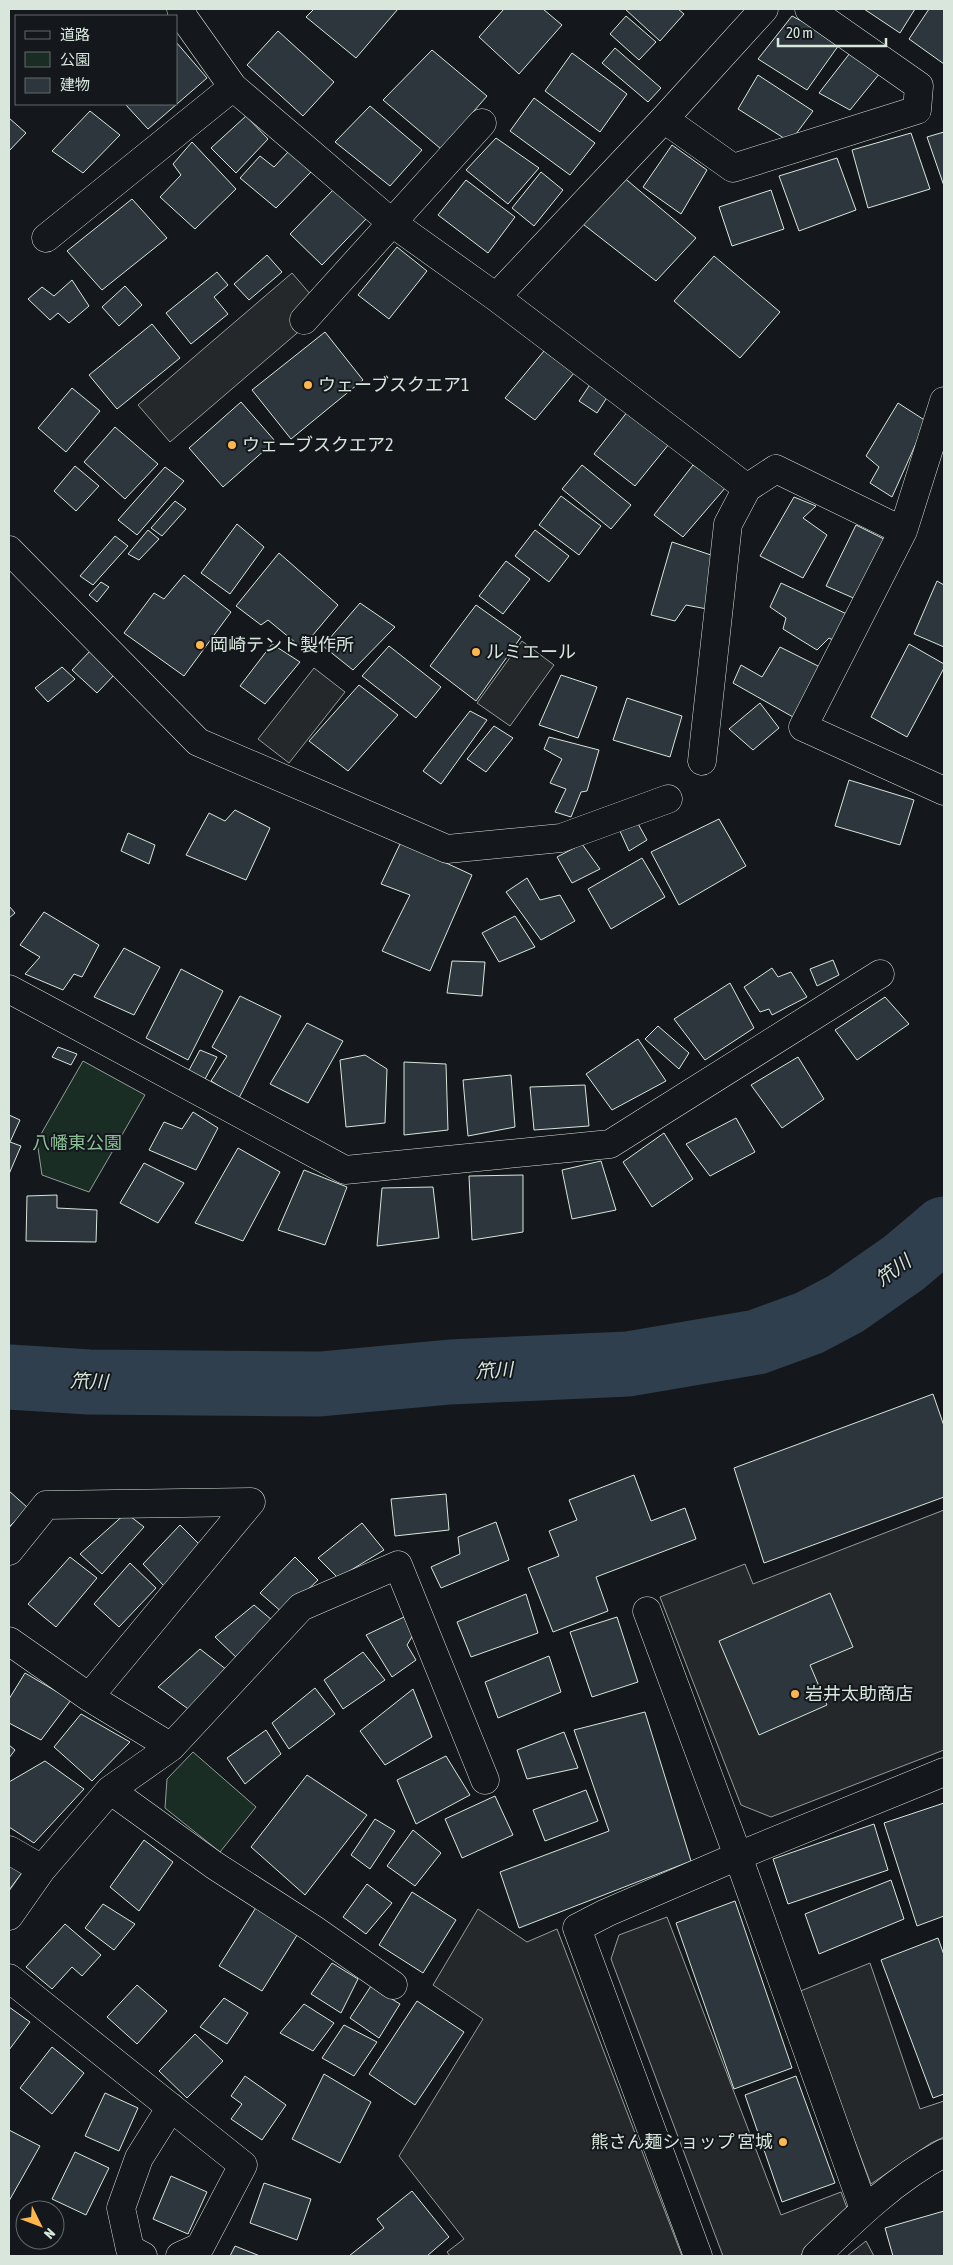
<svg xmlns="http://www.w3.org/2000/svg" width="953" height="2265" font-family="'Asap Condensed','Noto Sans JP',sans-serif">
<style>
.green{fill:#1a2d24;stroke:#939e99}
.parking{fill:#24282b;stroke:#939e99}
.lines{fill:none;stroke-linecap:round;stroke-linejoin:round}
.river{stroke:#2f3f4d;stroke-width:65}
.building{fill:#2c363c;stroke:#d8e6dc}
.minor-casing{stroke:#d8e6dc;stroke-width:29}
.minor{stroke:#14181c;stroke-width:28}
.poi-dot{fill:#ffb74d;stroke:#14181c;stroke-width:2}
.labels{text-anchor:middle;stroke-width:4;stroke-linejoin:round;paint-order:stroke}
.poi-label{font-size:18px;fill:#d8e6dc;stroke:#14181c;text-anchor:start}
.park-label{font-size:18px;fill:#8ac095;stroke:#14181c}
.water-label{font-size:19px;font-style:italic;fill:#d8e6dc;stroke:#14181c}
</style>
<rect width="100%" height="100%" fill="#14181c"/>
<path class="green" d="M83,1061L145,1095L89,1192L42,1175L37,1141Z
M193,1752L256,1807L220,1852L165,1808L167,1779Z"/>
<path class="parking" d="M292,273L324,310L170,442L138,405Z
M522,641L554,665L510,726L477,703Z
M314,668L345,692L289,763L258,739Z
M944,1510V1750L771,1817L741,1805L660,1597L745,1564L753,1584Z
M478,1909L527,1942L557,1929L682,2256H450L447,2252L464,2239L399,2156L483,2019L433,1985Z
M667,1917L781,2215L841,2192L847,2208L800,2256H723L611,1959L619,1935Z
M870,1963L920,2109L944,2101V2137L931,2143L871,2184L798,1992Z
M866,2241L874,2256H847Z"/>
<g class="lines">
<path class="river" d="M9,1377L89,1382L320,1384L450,1372L628,1364L757,1342L809,1323L845,1304L905,1262L944,1229"/>
</g>
<path class="building" d="M314,9H398L356,58L306,17Z
M504,9H543L562,25L519,74L479,37Z
M625,9H678L684,14L660,41Z
M864,9H915L900,33Z
M929,9H944V64L909,39Z
M626,16L656,42L639,60L610,34Z
M792,16L841,42L807,90L758,59Z
M278,31L334,82L303,116L247,65Z
M176,42L207,78L148,129L125,104H176Z
M615,48L661,88L648,102L602,63Z
M432,50L487,96L441,149L383,100Z
M572,53L627,94L600,132L545,91Z
M850,53L880,73L850,110L819,93Z
M758,75L813,111L790,142L738,109Z
M534,98L595,143L570,175L510,131Z
M370,106L422,150L390,186L335,142Z
M90,111L120,135L83,173L52,151Z
M246,116L268,139L236,173L211,148Z
M9,118L26,133L9,151Z
M944,132V186L927,137Z
M911,133L930,189L868,208L852,150Z
M496,138L539,168L508,204L466,170Z
M192,142L236,189L195,229L160,197L181,175L173,164Z
M672,145L707,170L681,214L643,187Z
M289,151L311,172L276,208L240,178L260,156L274,167Z
M837,158L856,210L799,231L779,176Z
M541,172L563,190L534,226L512,208Z
M622,176L696,238L656,281L579,221Z
M466,180L515,217L488,253L438,215Z
M336,187L367,218L322,265L290,234Z
M771,190L784,229L732,246L719,207Z
M132,199L167,238L102,290L67,251Z
M397,247L427,271L389,319L358,295Z
M267,255L282,272L249,300L234,284Z
M714,256L780,312L740,358L674,301Z
M217,272L228,285L214,297L228,314L191,344L166,313Z
M72,280L89,306L69,323L58,313L50,320L28,299L42,287L54,296Z
M125,286L142,305L119,326L102,307Z
M152,324L180,358L117,409L89,375Z
M325,332L363,380L291,439L252,390Z
M544,351L574,373L535,420L505,398Z
M591,383L608,396L597,413L579,401Z
M72,388L100,411L66,452L38,428Z
M241,402L275,441L223,487L189,448Z
M898,403L926,421L892,497L870,483L879,467L866,456Z
M628,411L669,444L635,486L594,454Z
M115,427L158,464L125,499L84,462Z
M582,465L631,505L611,529L562,489Z
M693,465L726,487L683,537L654,515Z
M75,466L99,486L76,511L54,491Z
M165,467L184,481L137,535L118,520Z
M561,496L601,526L579,555L539,525Z
M794,497L816,506L803,518L827,535L803,578L760,556Z
M175,501L186,509L162,536L151,528Z
M237,524L264,547L230,594L201,573Z
M856,525L886,540L858,600L826,586Z
M148,530L159,539L139,560L128,554Z
M535,530L569,556L549,582L515,556Z
M115,536L128,546L93,585L80,576Z
M672,542L717,557L707,609L686,605L675,621L651,615Z
M279,553L338,605L302,648L268,620L261,625L236,606Z
M506,561L530,579L503,614L479,596Z
M184,575L231,612L184,676L124,633L154,593L164,599Z
M937,581L944,585V647L914,634Z
M101,582L109,587L97,602L89,595Z
M781,583L851,616L837,642L829,638L817,650L783,629L786,618L770,607Z
M360,603L395,627L353,670L323,646Z
M476,605L521,637L476,701L430,666Z
M272,644L300,662L265,704L240,686Z
M909,644L944,664V668L907,737L871,717Z
M389,646L441,687L416,718L362,676Z
M780,647L820,667L793,717L733,683L741,665L762,677Z
M92,649L116,673L97,693L72,670Z
M62,667L75,679L48,702L35,688Z
M561,675L597,687L578,738L539,725Z
M359,685L398,715L348,771L309,741Z
M627,698L682,716L670,757L613,740Z
M760,703L779,728L753,750L729,729Z
M470,711L487,720L441,784L423,771Z
M494,726L513,738L486,772L467,759Z
M549,737L599,750L587,791L581,792L571,817L555,812L566,789L550,783L562,759L544,749Z
M849,780L914,800L900,845L835,826Z
M235,810L270,828L246,880L186,855L209,813L225,821Z
M719,819L746,866L679,905L651,852Z
M636,820L647,840L629,851L619,829Z
M128,833L155,845L149,864L121,851Z
M401,842L472,875L430,971L382,951L410,895L381,884Z
M582,844L600,869L572,883L557,857Z
M642,858L665,897L611,929L588,889Z
M527,878L540,900L560,895L575,921L541,940L506,892Z
M9,906L15,913L9,918Z
M44,912L99,945L82,977L74,974L63,990L25,974L40,957L20,945Z
M515,916L535,947L499,962L482,933Z
M124,948L160,967L134,1015L94,997Z
M833,960L839,975L817,986L810,969Z
M452,961L485,962L482,996L447,993Z
M772,968L778,977L791,972L807,997L772,1015L769,1009L760,1012L744,987Z
M181,969L223,991L188,1060L146,1038Z
M730,983L754,1028L705,1060L674,1019Z
M240,996L281,1016L239,1098L211,1081L227,1056L212,1047Z
M885,997L909,1024L857,1060L835,1030Z
M307,1023L343,1041L308,1103L270,1084Z
M658,1026L689,1053L679,1069L645,1039Z
M638,1039L666,1081L612,1110L586,1074Z
M58,1047L77,1054L71,1065L52,1057Z
M200,1050L217,1057L205,1079L188,1072Z
M365,1055L387,1069L385,1123L346,1127L340,1060Z
M798,1057L824,1099L782,1128L751,1085Z
M404,1062L446,1064L448,1130L404,1135Z
M511,1075L515,1127L468,1136L463,1080Z
M585,1085L589,1126L534,1130L530,1087Z
M193,1112L218,1128L196,1170L149,1150L164,1122L182,1129Z
M9,1115L20,1120L10,1142L21,1146L9,1174Z
M736,1118L755,1152L710,1176L686,1144Z
M664,1133L693,1179L652,1207L623,1162Z
M238,1148L280,1172L243,1241L195,1223Z
M601,1161L616,1210L572,1219L562,1170Z
M144,1163L184,1183L158,1223L120,1203Z
M304,1170L347,1187L325,1245L278,1230Z
M523,1175V1232L472,1240L469,1176Z
M433,1187L439,1238L377,1246L382,1188Z
M57,1195V1208L97,1210L96,1242L26,1241L27,1196Z
M933,1394L944,1426V1497L764,1563L734,1468Z
M634,1475L651,1521L685,1508L696,1539L596,1577L608,1611L553,1632L528,1568L559,1556L549,1531L577,1520L569,1500Z
M9,1491L28,1508L9,1527Z
M446,1494L449,1530L395,1536L391,1499Z
M126,1513L144,1527L102,1574L80,1554Z
M496,1522L509,1560L441,1588L431,1567L460,1554L458,1537Z
M362,1523L384,1550L338,1578L318,1558Z
M180,1525L200,1545L164,1586L143,1564Z
M70,1557L97,1578L56,1627L28,1604Z
M295,1557L318,1580L283,1613L260,1593Z
M130,1563L156,1588L119,1627L94,1604Z
M830,1593L853,1647L810,1665L827,1705L759,1735L719,1641Z
M526,1594L538,1633L471,1657L457,1622Z
M254,1605L272,1620L240,1661L215,1637Z
M404,1617L413,1635L407,1645L416,1660L392,1677L366,1635Z
M617,1617L638,1682L592,1697L570,1632Z
M200,1649L227,1670L191,1711L158,1687Z
M363,1652L385,1680L343,1709L324,1680Z
M549,1656L561,1692L498,1718L485,1682Z
M25,1673L71,1700L41,1740L9,1723V1699Z
M315,1688L335,1714L289,1749L272,1723Z
M413,1689L432,1737L385,1765L360,1731Z
M645,1712L691,1861L519,1928L500,1872L609,1831L574,1730Z
M81,1714L130,1742L92,1781L54,1747Z
M266,1730L281,1754L245,1784L227,1758Z
M564,1732L578,1768L527,1779L517,1750Z
M9,1745L15,1750L9,1758Z
M446,1756L470,1795L416,1824L397,1780Z
M45,1761L84,1789L34,1843L9,1827V1782Z
M307,1775L367,1815L305,1895L251,1847Z
M586,1790L598,1821L545,1841L533,1810Z
M495,1796L513,1835L462,1858L445,1819Z
M944,1803V1916L917,1926L884,1823Z
M375,1819L395,1831L370,1869L351,1855Z
M874,1824L888,1870L788,1904L773,1859Z
M413,1830L441,1853L415,1886L387,1866Z
M144,1840L173,1862L139,1911L110,1887Z
M9,1860L24,1870L9,1890Z
M891,1880L904,1919L819,1954L805,1914Z
M367,1884L392,1903L366,1934L343,1917Z
M412,1892L456,1920L423,1973L379,1945Z
M735,1901L792,2068L734,2089L676,1923Z
M103,1904L135,1924L114,1950L85,1928Z
M257,1906L299,1932L262,1991L219,1966Z
M65,1924L101,1955L82,1976L72,1967L52,1989L26,1967Z
M938,1938L944,1955V2094L933,2098L881,1960Z
M332,1963L358,1979L341,2013L311,1994Z
M137,1985L167,2011L137,2044L107,2017Z
M371,1986L400,2004L379,2038L350,2018Z
M224,1998L248,2013L227,2044L200,2027Z
M417,2001L464,2032L415,2105L369,2074Z
M304,2004L334,2023L313,2051L280,2033Z
M9,2007L30,2022L9,2050Z
M344,2025L377,2042L354,2076L322,2058Z
M195,2034L223,2061L187,2098L159,2071Z
M52,2047L84,2073L52,2114L20,2088Z
M324,2074L371,2102L340,2163L292,2139Z
M245,2076L286,2105L262,2140L231,2119L242,2104L231,2096Z
M796,2076L835,2183L782,2202L745,2095Z
M105,2093L138,2108L119,2151L85,2136Z
M9,2130L40,2146L9,2201Z
M75,2152L109,2168L86,2215L52,2199Z
M171,2176L207,2192L188,2234L153,2219Z
M264,2183L311,2199L297,2240L250,2223Z
M412,2191L449,2237L427,2256H349L384,2228L377,2219Z
M944,2211V2256H893L885,2228Z
M235,2246L260,2256H230Z"/>
<g class="lines">
<defs>
<path id="minor" d="M181,9L184,18L233,87L391,222L496,297L747,488
M664,119L733,168L917,110L919,86L809,9
M46,238L233,87
M496,297L664,119L764,9
M304,320L482,123
M944,401L903,531L803,727L944,791
M9,550L198,742L447,849L561,838L668,799
M702,761L728,524L747,488L776,469L903,531
M9,989L345,1170L610,1144L880,974
M9,1551L46,1505L251,1502L89,1697
M647,1611L738,1856L864,2209
M9,1641L89,1697L171,1747
M110,1790L214,1865L313,1929L393,1985
M9,1850L42,1869
M9,1916L42,1869L110,1790L171,1747L301,1607L398,1565L485,1780
M9,1978L243,2165L200,2247L180,2256
M143,2256L130,2249L121,2208L139,2158L171,2107
M698,2256L577,1928L606,1913L738,1856L944,1772
M816,2256C855,2218 895,2179 944,2153"/>
</defs>
<use href="#minor" class="minor-casing"/>
<use href="#minor" class="minor"/>
</g>
<g class="poi-dot">
<circle cx="308" cy="385" r="5"/>
<circle cx="232" cy="445" r="5"/>
<circle cx="200" cy="645" r="5"/>
<circle cx="476" cy="652" r="5"/>
<circle cx="795" cy="1694" r="5"/>
<circle cx="783" cy="2142" r="5"/>
</g>
<g class="labels">
<g class="poi-label">
<text x="318" y="391">ウェーブスクエア1</text>
<text x="242" y="451">ウェーブスクエア2</text>
<text x="210" y="651">岡崎テント製作所</text>
<text x="486" y="658">ルミエール</text>
<text x="805" y="1700">岩井太助商店</text>
<text x="773" y="2148" text-anchor="end">熊さん麺ショップ 宮城</text>
</g>
<g class="park-label">
<text x="77" y="1149">八幡東公園</text>
</g>
<g class="water-label">
<text transform="translate(893 1270) rotate(-36)" y="7">笊川</text>
<text transform="translate(494 1370) rotate(-3)" y="7">笊川</text>
<text transform="translate(89 1381) rotate(2)" y="7">笊川</text>
</g>
</g>
<rect width="953" height="2265" fill="none" stroke="#d8e6dc" stroke-width="20"/>
<rect x="15" y="15" width="162" height="90" fill="#14181c" stroke="#626a69"/>
<rect x="25" y="31" width="25" height="8" fill="#14181c" stroke="#626a69"/>
<text x="60" y="40" font-size="15" fill="#d8e6dc">道路</text>
<rect x="25" y="52" width="25" height="15" fill="#1a2d24" stroke="#626a69"/>
<text x="60" y="65" font-size="15" fill="#d8e6dc">公園</text>
<rect x="25" y="78" width="25" height="15" fill="#2c363c" stroke="#626a69"/>
<text x="60" y="90" font-size="15" fill="#d8e6dc">建物</text>
<g transform="translate(40 2225) rotate(132)"><circle r="24" fill="#14181c" stroke="#626a69"/>
<path d="M0-4L9 19L0 12L-9 19Z" fill="#ffb74d"/>
<text y="-8" font-size="14" font-weight="bold" text-anchor="middle" fill="#d8e6dc">N</text>
</g>
<path d="M778 38v8h108v-8" fill="none" stroke="#d8e6dc" stroke-width="2.5"/>
<text x="786" y="38" font-size="15" fill="#d8e6dc" stroke="#14181c" stroke-width="4" paint-order="stroke">20 m</text>
</svg>
